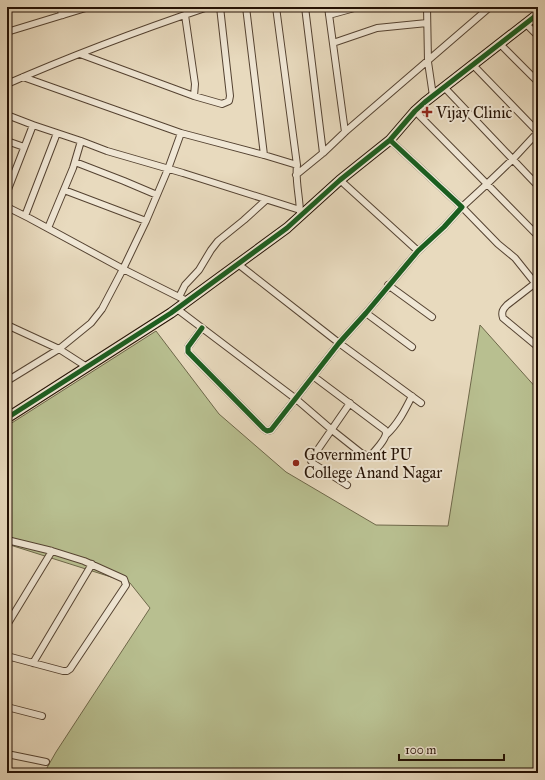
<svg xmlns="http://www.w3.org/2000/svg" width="545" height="780" font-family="'IM FELL Great Primer',serif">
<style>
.green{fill:#b8bf90;stroke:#6e684a}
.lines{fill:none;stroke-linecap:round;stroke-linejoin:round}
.street-casing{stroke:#554332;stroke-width:8}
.secondary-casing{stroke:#241104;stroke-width:11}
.street{stroke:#f0e7d5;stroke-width:6}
.secondary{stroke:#f0e7d5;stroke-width:9}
.cycleway-casing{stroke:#f0e7d5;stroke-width:8}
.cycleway{stroke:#1b5e20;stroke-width:5}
.poi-dot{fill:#8f2418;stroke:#f0e7d5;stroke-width:1.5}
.labels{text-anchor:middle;stroke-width:4;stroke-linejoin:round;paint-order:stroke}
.poi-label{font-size:16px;fill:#241104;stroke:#f0e7d5;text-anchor:start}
</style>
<rect width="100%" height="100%" fill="#e8dabe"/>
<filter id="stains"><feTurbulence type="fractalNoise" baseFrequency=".005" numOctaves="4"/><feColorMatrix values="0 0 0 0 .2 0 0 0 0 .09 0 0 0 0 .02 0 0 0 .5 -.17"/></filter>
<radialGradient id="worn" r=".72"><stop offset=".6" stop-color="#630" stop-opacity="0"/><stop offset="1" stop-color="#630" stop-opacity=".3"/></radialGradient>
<path class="green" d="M480,325L538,390V773H44L56,752L150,608L130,583L7,544V426L156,331L219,414L286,472L376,525L448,526Z"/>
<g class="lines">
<defs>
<path id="street" d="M59,7L63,15
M246,7L264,155
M276,7L297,165C295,181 300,197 300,214
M305,7L323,153
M328,7L345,132
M427,7L428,62L433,96
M185,15L195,84L194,96
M329,15L358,7
M526,24L538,36
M7,32L89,7
M333,43L377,28L427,23
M500,44L538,82
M80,54L194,96L222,104L229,101L230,96L220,7
M473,65L538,132
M23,77L181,133L264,155L297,165
M7,84C73,55 140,30 208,7
M444,87L538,186
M415,111L487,184L513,159L538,132
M7,115L33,125
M7,141L24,147
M75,162L124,181L157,195
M296,175L323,153L345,132L490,7
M340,180L418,251
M64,190L146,221
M7,192L33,125L81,141L107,151L183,173L300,210
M7,207L29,218L123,269L187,301
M25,216L57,133
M48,228L73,168L81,141
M238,264L339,343L421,403
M538,281L507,305C503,309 501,312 503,318L538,347
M535,283L515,258L498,244L462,207L487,184L538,236
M388,285L432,317
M179,297L185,285L199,270L211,250L218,241L244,220L266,200
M177,309L296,399L332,430L361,453L368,456H370C374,452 386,439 386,433C386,432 385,431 385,430L313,376
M366,313L412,347
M7,325L59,349L87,367
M202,328L188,347V352L264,429L267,431L271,430L339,343L366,313L418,251L444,227L462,207L390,140
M7,381L59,349L91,323L102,309L123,269L146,221L168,169L181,133
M386,435C398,424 405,410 412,396
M347,485L314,464L311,461L312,458L350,403
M7,540L52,551L84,561L124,579L126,585L70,669L67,671H63L7,656
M7,625L52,551
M33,663L92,564
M7,707L42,716
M7,754L46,762"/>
<path id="secondary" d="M7,418L171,313L287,228L340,180L390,140L415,111L425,102L538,14"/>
</defs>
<use href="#street" class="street-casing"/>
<use href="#secondary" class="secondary-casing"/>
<use href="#street" class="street"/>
<use href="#secondary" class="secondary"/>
<defs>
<path id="cycleway" d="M202,328L188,347V352L264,429L267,431L271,430L339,343L366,313L418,251L444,227L462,207L390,140
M7,418L171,313L287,228L340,180L390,140L415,111L425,102L538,14"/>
</defs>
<use href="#cycleway" class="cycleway-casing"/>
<use href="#cycleway" class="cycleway"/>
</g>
<g class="poi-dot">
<path d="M425 106h4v4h4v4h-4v4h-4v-4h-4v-4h4z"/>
<circle cx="296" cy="463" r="4"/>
</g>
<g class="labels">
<g class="poi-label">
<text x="436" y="118">Vijay Clinic</text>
<text x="304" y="460">Government PU<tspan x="304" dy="18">College Anand Nagar</tspan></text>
</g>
</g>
<rect width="545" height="780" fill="none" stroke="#e8dabe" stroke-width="24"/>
<rect x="8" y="8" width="529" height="764" fill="none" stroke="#241104" stroke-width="2"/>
<rect x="12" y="12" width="521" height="756" fill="none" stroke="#241104"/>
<path d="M399 754v6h105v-6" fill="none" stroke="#241104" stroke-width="2"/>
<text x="405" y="754" font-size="12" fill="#241104" stroke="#f0e7d5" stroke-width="3" paint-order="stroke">100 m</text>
<rect width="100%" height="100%" filter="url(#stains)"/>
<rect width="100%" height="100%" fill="url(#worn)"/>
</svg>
